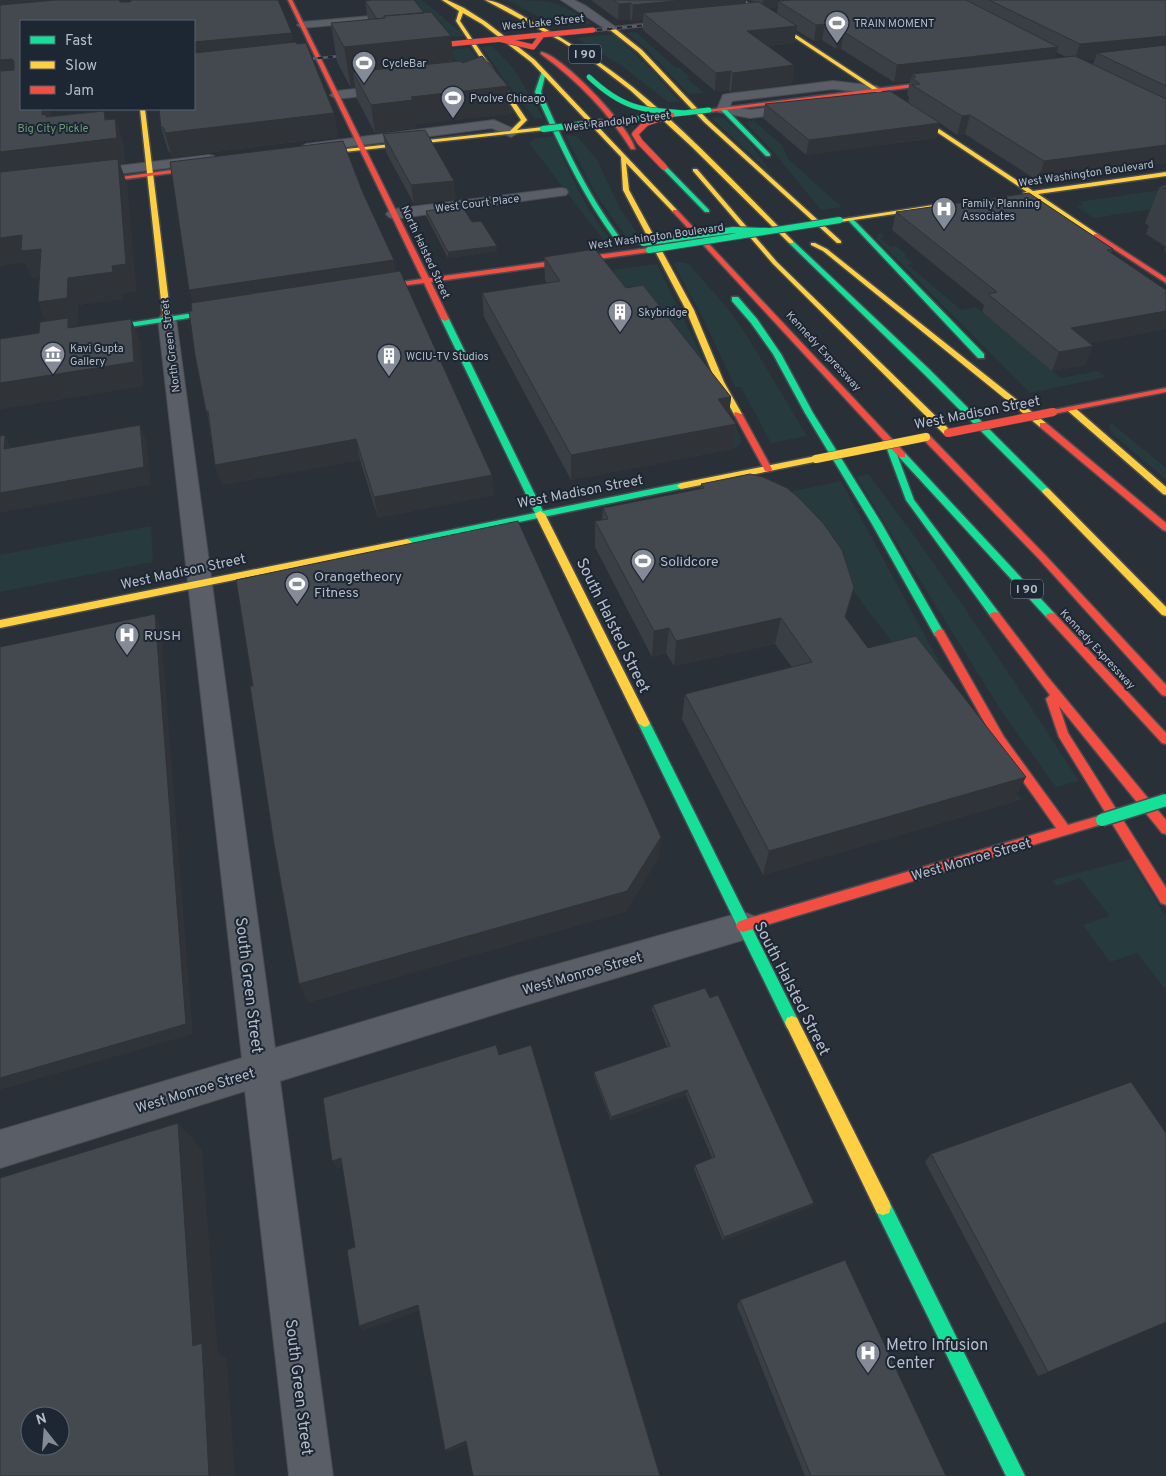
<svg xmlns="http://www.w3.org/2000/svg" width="1166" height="1476" font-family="Overpass,sans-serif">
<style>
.green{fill:#273a3e}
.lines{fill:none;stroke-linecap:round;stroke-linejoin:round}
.street-casing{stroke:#484c53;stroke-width:2}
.fast-casing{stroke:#484c53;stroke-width:3}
.slow-casing{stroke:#484c53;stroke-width:3}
.jam-casing{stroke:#484c53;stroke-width:3}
.street{fill:#5a5e66;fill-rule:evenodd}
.fast{fill:#16e098;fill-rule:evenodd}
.slow{fill:#ffcf43;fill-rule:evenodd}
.jam{fill:#f24e42;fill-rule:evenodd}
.rail-casing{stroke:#595d64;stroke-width:2.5}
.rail{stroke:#1d2633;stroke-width:2;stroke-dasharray:5;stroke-linecap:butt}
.fast-bridge-far2-casing{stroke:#484c53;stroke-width:6;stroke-linecap:butt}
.fast-bridge-far1-casing{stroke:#484c53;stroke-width:8;stroke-linecap:butt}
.fast-bridge-casing{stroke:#484c53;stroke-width:15;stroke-linecap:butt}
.slow-bridge-casing{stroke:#484c53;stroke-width:9;stroke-linecap:butt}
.jam-bridge-far2-casing{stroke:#484c53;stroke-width:6;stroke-linecap:butt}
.jam-bridge-far1-casing{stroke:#484c53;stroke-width:8;stroke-linecap:butt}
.jam-bridge-casing{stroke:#484c53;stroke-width:9;stroke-linecap:butt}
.fast-bridge-far2{stroke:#16e098;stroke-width:5}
.fast-bridge-far1{stroke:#16e098;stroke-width:6}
.fast-bridge{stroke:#16e098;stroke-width:12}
.slow-bridge{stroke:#ffcf43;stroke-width:8}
.jam-bridge-far2{stroke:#f24e42;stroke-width:5}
.jam-bridge-far1{stroke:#f24e42;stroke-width:6}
.jam-bridge{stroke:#f24e42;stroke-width:8}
.wall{fill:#3a3f45;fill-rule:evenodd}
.shaded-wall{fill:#303338}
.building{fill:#444950;stroke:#303338;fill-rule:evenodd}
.labels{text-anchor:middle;stroke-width:4;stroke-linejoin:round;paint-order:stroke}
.far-street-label{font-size:11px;fill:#b4bcc9;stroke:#1d2633}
.far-poi-label{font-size:11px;fill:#b4bcc9;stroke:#1d2633;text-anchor:start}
.far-park-label{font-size:11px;fill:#6b9a76;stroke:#1d2633}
.shield{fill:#1d2633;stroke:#878f9c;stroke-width:1}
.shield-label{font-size:12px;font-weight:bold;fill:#b4bcc9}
.street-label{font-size:14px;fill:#b4bcc9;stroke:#1d2633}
.poi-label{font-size:14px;fill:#b4bcc9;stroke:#1d2633;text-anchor:start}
.near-street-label{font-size:16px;fill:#b4bcc9;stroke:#1d2633}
.near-poi-label{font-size:16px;fill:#b4bcc9;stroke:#1d2633;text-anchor:start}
</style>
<rect width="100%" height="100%" fill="#2a3038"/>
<path class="green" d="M384,0H421L436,11L456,29L460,31L464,36L440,38Z
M507,0C547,0 560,0 592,24L557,26Z
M636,32L676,68H680L690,77L687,78L704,93L689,94L642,45L627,33Z
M614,34L653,71L680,102H668L622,66L576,38Z
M492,46L514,69L543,118L535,119L505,81L482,47Z
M470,48L514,113L508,114L468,76L448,50Z
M723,117L749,142L773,175L711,118Z
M754,121L783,146L788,159L842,207L821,210L771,149L745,122Z
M565,135L577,136L597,160L621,210L639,236L627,238L597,196Z
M554,136C571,177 583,205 611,240L604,241L529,143L534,139Z
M1166,189V207L1094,218L1076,206L1083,205L1079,202Z
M880,233L884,237L880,238L891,247L896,246L907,255L904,256L913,263L908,265L961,310L976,307L1061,378L1098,371L1106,377L1030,393L877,239V235Z
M680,262L689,264L729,310L747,336L807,436L771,443L741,387H735L702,316L673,263Z
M657,264L740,436L741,443L733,449L715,424L728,421L612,270Z
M1111,423L1166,468V479L1112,434L1109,427Z
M868,474C944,573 1011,677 1079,781L1056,787L1000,709L856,477Z
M841,481L961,702L1021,799L1013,802L780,494Z
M151,526L153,562L0,592V555Z
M1131,859L1166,917V990L1137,953L1110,962L1083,925L1110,916L1080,878L1056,886L1052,880Z"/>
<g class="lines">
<defs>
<path id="street" d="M561,0H574L586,6L617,28L611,31L607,30Z
M405,13L410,16L409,18L302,28L297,25L302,22Z
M833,81L877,86L883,90L881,93L854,105L750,118L718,112L717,109L723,95L727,94ZM833,89L863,92L851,98L750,110L730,106L732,101Z
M393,85L397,86L399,89L397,92L336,99L330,95L336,91Z
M494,120L516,130L518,133L511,137L492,128L306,152L299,148L306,144Z
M209,155L214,156L216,159L214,162L85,178L80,177L78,174L80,171L85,170Z
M561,188L566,189L568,192L566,195L394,219L389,217L386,214L389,211L394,209Z
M167,314L173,315L176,319L275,1048L512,977L743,912L754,916L759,926L754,936L743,940L512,1009L280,1081L333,1476H289L245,1091L0,1168V1130L242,1058L158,319L161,315Z"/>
<path id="fast" d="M542,71L546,72L541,92C564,143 587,194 621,239L643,241L645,242V244L617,242C582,196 559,144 535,92Z
M721,108H725L770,154V156H766L721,110Z
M662,166H666L709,210V212H705L662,168Z
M848,218H852L984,354V358H978L848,220Z
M789,241H793L929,369L1049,489V493H1043L923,373L789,243Z
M732,297H738L757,319L781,354L813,413L882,524L944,633L943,636H935L872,524L805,413L773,354L751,323L732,301Z
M226,308L230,310L229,312L96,332L92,330L96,328Z
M442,317L449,319L543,511L681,483L685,486L684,488L407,545L404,544L402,542L407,539L535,513L441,319Z
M891,446L895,449L914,500L999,613L1000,615L999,617H991L906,500L887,449Z
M902,452L905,453L1055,614L1056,616L1055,618H1047L899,457V453Z
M644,719L650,723L797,1018L799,1023L797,1028L792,1030L787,1028L638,723Z
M883,1199L889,1201L1025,1476H1006L877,1213L875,1207L877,1201Z"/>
<path id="slow" d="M442,0H447L464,8L486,22L535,60L677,210V212H673L626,163L629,190L694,310L724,382L742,414L741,416H735L716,382L686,310L623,190L621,157L531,62L482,24L463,13L460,21L527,120L517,130L543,127L545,130L344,152L346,149L510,131L521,120L456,21L459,11Z
M485,0C498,0 521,15 533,22C568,41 603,63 634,88C691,135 741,189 793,241V243H789L691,146L630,90L596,64L561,41Z
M738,0H743L1033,191L1166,172V176L1038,194L1099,235L1094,236L1031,195H1023V193L1027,192Z
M609,27H613L642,50L708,120L841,241V243H837L704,122L638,52L609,29Z
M140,109H145L171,319L167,321L163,319Z
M693,169H697L777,262L951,431V435H945L773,264L693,171Z
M933,205L936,207L935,208L840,222L837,220Z
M811,243H815L827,249L1046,423V427H1040L823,251L811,245Z
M1068,407H1074L1166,487V495L1163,494L1068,411Z
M816,456L819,457V461L681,489L677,486L681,483Z
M1046,488L1049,489L1166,607V616L1162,615L1043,493L1042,491Z
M540,511L545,514L650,723L648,726L644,727L638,723L535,514Z
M407,539L412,542L410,544L0,628V620Z
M792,1016L797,1018L889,1201L891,1207L889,1213L883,1215L877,1213L785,1023L787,1018Z"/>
<path id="jam" d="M288,0H292L429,278L649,248L652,250L649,252L431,282L449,319L445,321L441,319L424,283L366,290V288L368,287L422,279Z
M680,20L682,22L593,31L591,30Z
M541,52C561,54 632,129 635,149H631C607,111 578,81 541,54Z
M946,80L948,83L709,112L706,110Z
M209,165L211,168L87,184L84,182Z
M673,210H677L905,453V457H899L673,212Z
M1094,234H1098L1166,278V283L1094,236Z
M1166,388V392L1053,414L1049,412L1053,410Z
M735,412L742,414L772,469L771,471H765L764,469L734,414Z
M1040,423H1046L1166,523V531L1163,530L1040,427Z
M926,434L929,435L1046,556L1166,685V696L1162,695L1040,560L923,439L922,437Z
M995,612L999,613L1047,676L1166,820V834L1162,833L1059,706L1068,733L1166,888V905L1161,903L1059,737L1046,699L1050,695L991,617L990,615L991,613Z
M1051,613L1055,614L1166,733V744L1162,743L1047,618L1046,616L1047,614Z
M939,629L943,630L1004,737L1068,825L1102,815L1106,817L1108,820L1106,823L743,932L738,930L736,926L738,922L743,920L1056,828L996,743L934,633Z"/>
</defs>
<use href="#street" class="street-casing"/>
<use href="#fast" class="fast-casing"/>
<use href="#slow" class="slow-casing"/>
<use href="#jam" class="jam-casing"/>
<use href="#street" class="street"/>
<use href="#fast" class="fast"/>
<use href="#slow" class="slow"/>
<use href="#jam" class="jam"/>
<defs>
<path id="rail" d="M438,46L657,24
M298,60L351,55"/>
</defs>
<use href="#rail" class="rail-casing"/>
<use href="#rail" class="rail"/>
<defs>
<path id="fast-bridge-far2" d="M589,77C623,109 641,110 686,113
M591,124L709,110"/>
<path id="fast-bridge-far1" d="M543,129L602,122
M643,243L733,230L768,231
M649,250L840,220"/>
<path id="fast-bridge" d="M1102,820L1166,800"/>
<path id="slow-bridge" d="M816,459L926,437"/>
<path id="jam-bridge-far2" d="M499,39L533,47L543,34
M450,44L593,30
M645,124L672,115"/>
<path id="jam-bridge-far1" d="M647,122L635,134L640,142L664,167"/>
<path id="jam-bridge" d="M948,433L1053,412"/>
</defs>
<use href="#fast-bridge-far2" class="fast-bridge-far2-casing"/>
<use href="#fast-bridge-far1" class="fast-bridge-far1-casing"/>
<use href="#fast-bridge" class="fast-bridge-casing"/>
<use href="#slow-bridge" class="slow-bridge-casing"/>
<use href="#jam-bridge-far2" class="jam-bridge-far2-casing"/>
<use href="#jam-bridge-far1" class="jam-bridge-far1-casing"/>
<use href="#jam-bridge" class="jam-bridge-casing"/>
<use href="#fast-bridge-far2" class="fast-bridge-far2"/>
<use href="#fast-bridge-far1" class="fast-bridge-far1"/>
<use href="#fast-bridge" class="fast-bridge"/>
<use href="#slow-bridge" class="slow-bridge"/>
<use href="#jam-bridge-far2" class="jam-bridge-far2"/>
<use href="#jam-bridge-far1" class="jam-bridge-far1"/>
<use href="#jam-bridge" class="jam-bridge"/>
</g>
<path class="wall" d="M0,0H121V2L294,43L334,113L338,137L172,157L170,152L168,151L161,127L194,21H21L51,116L107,120L115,119L123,143L125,163L120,164L127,184L136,291L122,293L123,299L78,305V325L72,326L73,328L131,319L140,342L143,386L0,409V339L39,333L46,321L38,302L39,277L32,278L25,262L0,266Z
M591,0H746V3L754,2L750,0H1166V163L1038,181L965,134L957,135L940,123L936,138L806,155L763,118L765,104L908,102L909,97L907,95L910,81L894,82L841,49H836L822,40L814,41L796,30L794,43L768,46L794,65L792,84L731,92L729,90L715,91L643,30V20L632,21L630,19L618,20ZM778,7L777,13L768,8ZM1056,52L1066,57L1055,58ZM1095,59L1093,64L1084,60Z
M365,1L453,61L463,63L508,86L509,114L416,124V128L375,133L357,99L355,87L351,88L337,62L331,23L368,20Z
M383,134L456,199L414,204L386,152Z
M1166,185V252L1164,250L1166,247L1146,234L1149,226L1145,223L1160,186Z
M363,193L396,272L492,475L494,495L378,518L360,460L222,485L215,465L192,311L193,303Z
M426,211L472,222L497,246V251L448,258L426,216Z
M896,212L1113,249L1111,253L1166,290V329L1089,343L1093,346L1085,365L1052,371L982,312L984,305L892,230Z
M544,257L626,288L731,397L729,414L736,424L733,449L571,480L484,317L482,293L547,283L545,280Z
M701,484L846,618L868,648L1013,802L763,875L682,719L685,694L792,667L775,644L674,666L666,653L652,657L595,547V521L602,520L603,508L701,489Z
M653,1005L814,1203L812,1206L723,1241L694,1169L695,1165L712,1158L686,1095L611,1121L594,1076V1072L667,1047L652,1010Z
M931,1154L1166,1322L1038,1376L925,1162Z
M740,1300L946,1476H805L737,1306Z"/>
<path class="shaded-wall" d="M0,0H121L122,6L0,16Z
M684,0H746L745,10L643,13V20L632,21L633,5Z
M763,0H845L778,1V7L762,8Z
M630,3V19L618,20L619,4Z
M825,24L822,40L814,41L816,25Z
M797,26L794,43L745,49L747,31Z
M844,32L841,49H836L838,33Z
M292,33L296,54L194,64V42Z
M451,36L455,76L353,72L355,87L351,88L344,47Z
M1166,36V52L1097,53L1095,59L1074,61L1080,44Z
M1058,47L1053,64L916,77L912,74L910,81L894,82L897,65Z
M12,59L21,81L0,83V60Z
M794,65L792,84L731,92L733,73Z
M731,71L729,90L715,91L716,73Z
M508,86L509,114L416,124V128L375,133L371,105L411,97Z
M42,109H51V127L42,115Z
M104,111L112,134L115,119L123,143L125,163L120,164L127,184L136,291L122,293L123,299L78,305V325L72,326L78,341L50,329L38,302L68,278L0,178V152L105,120Z
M334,113L338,137L172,157L165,133Z
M970,115L965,134L957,135L962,116Z
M940,123L936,138L806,155L809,140Z
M1166,145V163L1038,181L1044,161Z
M454,181L456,199L414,204L411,185Z
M22,235L41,249L52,275L32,278L25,262L0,266V238Z
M497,246V251L448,258V252Z
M394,260L397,277L195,308L189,290Z
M1166,311V329L1064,347L1071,328Z
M131,319L140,342L143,386L0,409V383Z
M1093,346L1085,365L1052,371L1059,352Z
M731,397L728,422L718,399Z
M736,424L733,449L571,480V455Z
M140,425L147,443L151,485L0,513V493Z
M5,435L14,453L4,449Z
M356,439L360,460L222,485L215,465Z
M492,475L494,495L378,518L374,497Z
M155,614L161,627L193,1034L0,1090V1078Z
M781,618L775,644L674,666L676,641Z
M669,628L666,653L652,657L654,631Z
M1026,777L1013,802L763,875L769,851Z
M661,837L659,858L626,912L308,1003L299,984Z
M687,1090L686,1095L611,1121V1117Z
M178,1123L202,1149L218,1353L227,1358L235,1476H209L193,1346Z
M341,1158L345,1166L337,1168L332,1161Z
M814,1203L812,1206L723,1241L724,1237Z
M418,1305L421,1310L363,1331L359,1326Z
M466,1441L469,1444L448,1452L445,1450Z"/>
<path class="building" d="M56,0H119L120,2H130L132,0H278L292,33L194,42V21H21V109H42V115L46,114V117L104,111L105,120L115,119L117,138L0,152V71L14,70V61L12,59L0,60V5Z
M372,0H414L424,13L384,16V18L377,19L365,1Z
M613,0H684L633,5L630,3L619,4Z
M792,0H966L1058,47L897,65L844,32L838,33L825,24L816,25L778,1Z
M989,0H1166V36L1080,44Z
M759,2L797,26L747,31L794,65L733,73L731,71L716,73L643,13Z
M431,12L451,36L344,47L331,23L385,18L384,16Z
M296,42L297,44L306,43L334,113L165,133L164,128L161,127L159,109H194V53Z
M1166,45V86L1097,53Z
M482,56L508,86L411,97L413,100L371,105L353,72L460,61L463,63Z
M1075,56L1166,99V145L1044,161L970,115L962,116L912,85L920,84L911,77H916L912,74Z
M890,91L940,123L809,140L765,104Z
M425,130L454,181L411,185L383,134Z
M343,141L363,193L394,260L189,290L170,162Z
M118,159L126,264L112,266L113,272L68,278L67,298L38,302L41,249L21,251L22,235L0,238V172Z
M1166,185V189L1160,186Z
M1029,193L1113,249L1107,250L1166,290V311L1071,328L1093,346L1059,352L988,294L997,292L896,212Z
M462,206L472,222L481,221L497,246L448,252L426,211Z
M595,249L626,288L643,285L731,397L718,399L736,424L571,455L482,293L560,281L544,257Z
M400,271L492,475L374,497L356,439L215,465L208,411H206L195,355L189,311H192L191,303Z
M68,318V328L131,319L134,362L0,383V339L39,333L40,322Z
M140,425L144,467L0,493V436L5,435L4,449Z
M750,474L763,477L787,488L798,497L823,523L842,550L854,587L845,617L868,648L916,636L1026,777L769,851L685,694L812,662L781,618L676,641L669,628L654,631L595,521L608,519L603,508L704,488L701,484Z
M518,521L661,837L627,891L299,984L274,844L250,686H253L236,580Z
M155,614L186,1024L0,1078V647Z
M705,988L710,998L718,995L814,1203L724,1237L695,1165L715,1157L687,1090L611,1117L594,1072L670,1046L653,1005Z
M496,1045L499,1055L531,1045L660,1476H473L466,1441L445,1450L418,1305L359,1326L347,1250L355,1247L341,1158L332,1161L323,1098Z
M1131,1082L1166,1133V1322L1048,1372L931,1154Z
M178,1123L193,1346L202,1343L209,1476H0V1178ZM30,1416H60V1446H30Z
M845,1260L946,1476H811L740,1300Z"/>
<defs>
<symbol id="stadium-pin" viewBox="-11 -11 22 30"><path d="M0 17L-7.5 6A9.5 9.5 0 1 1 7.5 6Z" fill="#848b96" stroke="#1d2633"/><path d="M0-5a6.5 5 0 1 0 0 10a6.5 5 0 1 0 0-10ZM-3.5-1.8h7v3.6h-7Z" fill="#fff"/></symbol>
<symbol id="hospital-pin" viewBox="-11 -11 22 30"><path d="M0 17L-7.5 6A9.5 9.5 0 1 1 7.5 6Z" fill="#848b96" stroke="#1d2633"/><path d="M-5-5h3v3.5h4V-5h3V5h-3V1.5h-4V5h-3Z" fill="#fff"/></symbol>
<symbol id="building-pin" viewBox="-11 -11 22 30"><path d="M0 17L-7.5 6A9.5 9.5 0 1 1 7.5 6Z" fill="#848b96" stroke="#1d2633"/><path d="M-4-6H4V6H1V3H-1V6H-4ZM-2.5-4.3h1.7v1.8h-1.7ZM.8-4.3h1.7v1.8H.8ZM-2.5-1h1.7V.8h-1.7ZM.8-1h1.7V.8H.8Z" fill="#fff"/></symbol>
<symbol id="museum-pin" viewBox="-11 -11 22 30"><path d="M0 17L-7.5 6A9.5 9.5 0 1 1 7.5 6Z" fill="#848b96" stroke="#1d2633"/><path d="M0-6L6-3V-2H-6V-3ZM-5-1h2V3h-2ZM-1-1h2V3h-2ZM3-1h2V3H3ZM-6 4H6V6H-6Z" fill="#fff"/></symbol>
</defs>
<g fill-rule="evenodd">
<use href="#stadium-pin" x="823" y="9" width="28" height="38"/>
<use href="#stadium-pin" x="350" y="49" width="28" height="38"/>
<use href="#stadium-pin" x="439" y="84" width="28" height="38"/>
<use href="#hospital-pin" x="930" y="195" width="28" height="38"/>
<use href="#building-pin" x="606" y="298" width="28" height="38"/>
<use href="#museum-pin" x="39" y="340" width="28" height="38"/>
<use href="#building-pin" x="375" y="342" width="28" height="38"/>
<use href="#stadium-pin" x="629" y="547" width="28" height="38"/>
<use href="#stadium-pin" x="283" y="570" width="28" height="38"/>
<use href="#hospital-pin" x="113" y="621" width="28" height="38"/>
<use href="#hospital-pin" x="854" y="1339" width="28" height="38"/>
</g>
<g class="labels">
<g class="far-street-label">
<text transform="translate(543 22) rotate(-6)" y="4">West Lake Street</text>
<text transform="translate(617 121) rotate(-7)" y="4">West Randolph Street</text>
<text transform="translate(1086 173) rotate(-8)" y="4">West Washington Boulevard</text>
<text transform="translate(477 203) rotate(-7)" y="4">West Court Place</text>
<text transform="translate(656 236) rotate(-8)" y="4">West Washington Boulevard</text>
<text transform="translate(426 252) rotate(65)" y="4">North Halsted Street</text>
<text transform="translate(170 346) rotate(-97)" y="4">North Green Street</text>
<text transform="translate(824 351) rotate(47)" y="4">Kennedy Expressway</text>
<text transform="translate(1098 649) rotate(47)" y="4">Kennedy Expressway</text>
</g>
<g class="far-poi-label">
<text x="854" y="27">TRAIN MOMENT</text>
<text x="382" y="67">CycleBar</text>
<text x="470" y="102">Pvolve Chicago</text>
<text x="962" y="207">Family Planning<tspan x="962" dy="13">Associates</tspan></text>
<text x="638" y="316">Skybridge</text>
<text x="70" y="352">Kavi Gupta<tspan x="70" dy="13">Gallery</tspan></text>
<text x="406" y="360">WCIU-TV Studios</text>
</g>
<g class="far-park-label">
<text x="53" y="132">Big City Pickle</text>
</g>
<g class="shield">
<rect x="569" y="44.5" width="32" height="19" rx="4"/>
<rect x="1011" y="579.5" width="32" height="19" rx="4"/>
</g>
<g class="shield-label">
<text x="585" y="58">I 90</text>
<text x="1027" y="593">I 90</text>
</g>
<g class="street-label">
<text transform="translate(977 412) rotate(-11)" y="5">West Madison Street</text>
<text transform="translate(580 491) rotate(-11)" y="5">West Madison Street</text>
<text transform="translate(183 571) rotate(-12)" y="5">West Madison Street</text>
<text transform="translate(971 859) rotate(-16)" y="5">West Monroe Street</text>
<text transform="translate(582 973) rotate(-16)" y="5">West Monroe Street</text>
<text transform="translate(195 1090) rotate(-17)" y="5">West Monroe Street</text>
</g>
<g class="poi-label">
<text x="660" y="566">Solidcore</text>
<text x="314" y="581">Orangetheory<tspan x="314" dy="16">Fitness</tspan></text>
<text x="144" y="640">RUSH</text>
</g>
<g class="near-street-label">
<text transform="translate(614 625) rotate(64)" y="6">South Halsted Street</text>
<text transform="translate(250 985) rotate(83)" y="6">South Green Street</text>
<text transform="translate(793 988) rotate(63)" y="6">South Halsted Street</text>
<text transform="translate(300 1387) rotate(83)" y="6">South Green Street</text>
</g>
<g class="near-poi-label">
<text x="886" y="1350">Metro Infusion<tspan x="886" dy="18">Center</tspan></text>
</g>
</g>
<rect x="20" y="20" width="175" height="90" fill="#1d2633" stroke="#59626f"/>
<rect x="30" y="36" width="25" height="8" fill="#16e098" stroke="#59626f"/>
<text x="65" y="45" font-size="15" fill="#b4bcc9">Fast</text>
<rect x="30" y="61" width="25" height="8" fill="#ffcf43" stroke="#59626f"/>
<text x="65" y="70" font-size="15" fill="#b4bcc9">Slow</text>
<rect x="30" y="86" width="25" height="8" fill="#f24e42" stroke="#59626f"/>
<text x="65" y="95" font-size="15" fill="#b4bcc9">Jam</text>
<g transform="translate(45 1431) rotate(343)"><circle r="24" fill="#1d2633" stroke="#59626f"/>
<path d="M0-4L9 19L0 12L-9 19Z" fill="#848b96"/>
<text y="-8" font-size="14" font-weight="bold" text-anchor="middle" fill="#b4bcc9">N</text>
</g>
</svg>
